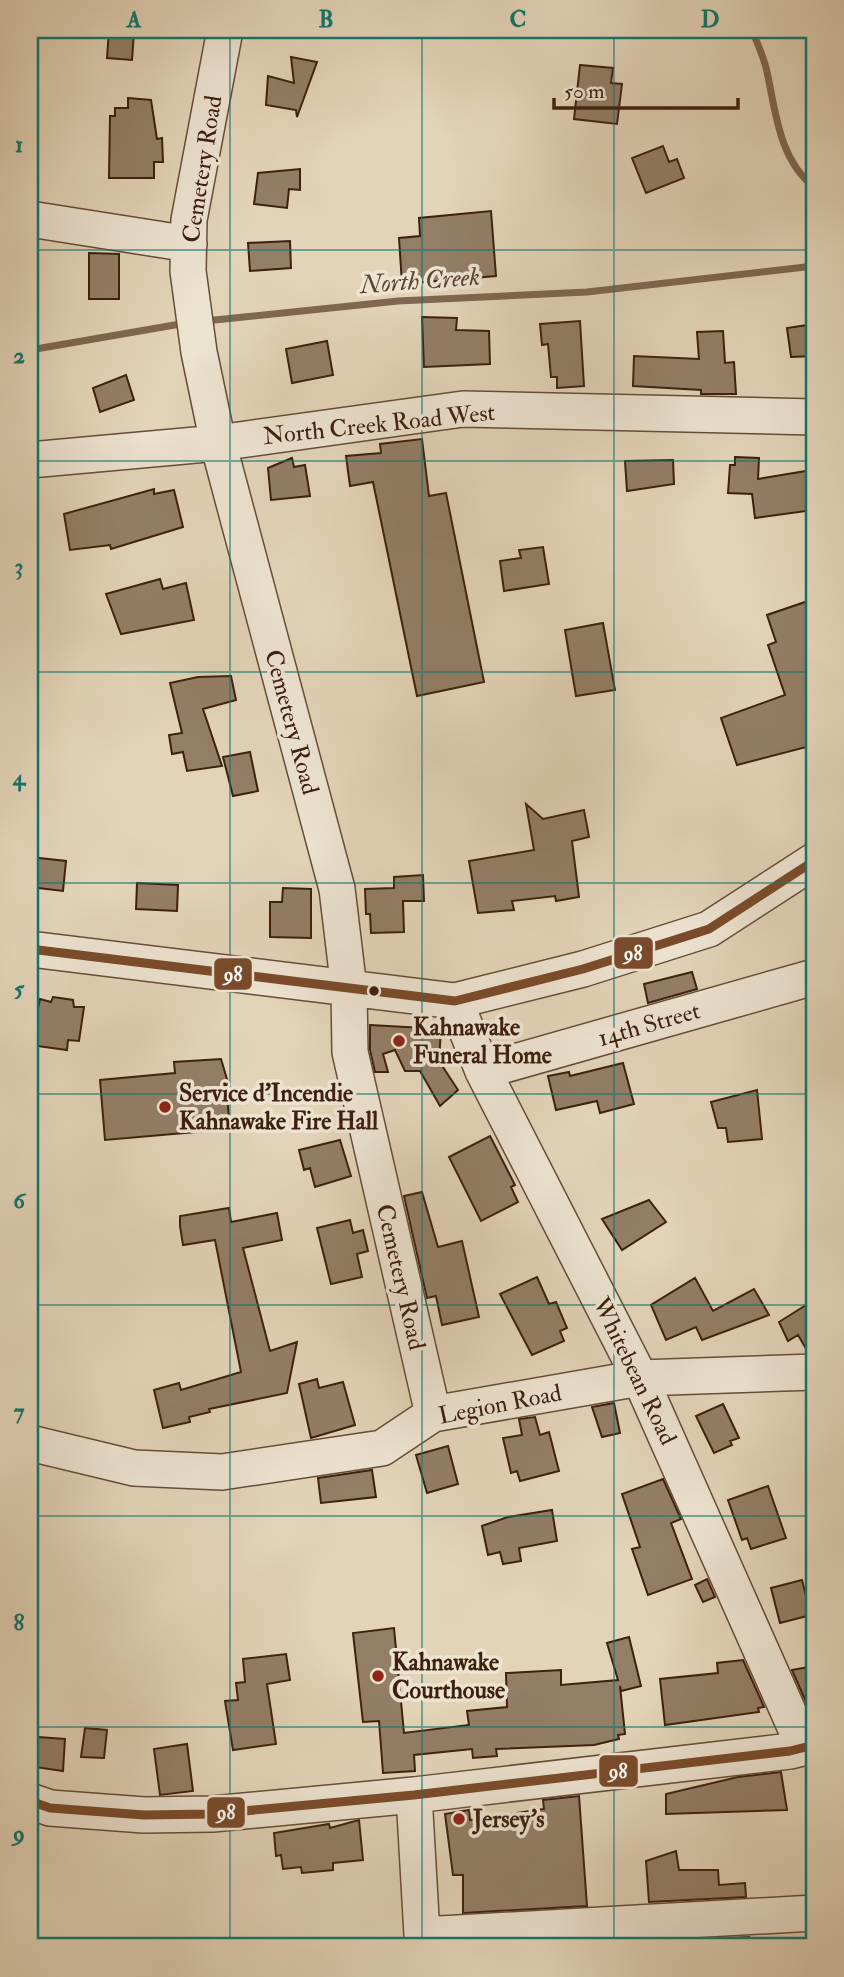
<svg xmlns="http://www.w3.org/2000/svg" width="844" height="1977" font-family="'IM FELL Double Pica',serif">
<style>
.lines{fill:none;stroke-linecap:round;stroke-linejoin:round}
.stream{stroke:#7f6751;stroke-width:7}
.building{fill:#937e66;stroke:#3d200e;stroke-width:2}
.minor-casing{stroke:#664d38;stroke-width:38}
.minor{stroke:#ede3d1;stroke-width:35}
.bus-1-casing{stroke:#ede3d1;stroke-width:14}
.bus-1{stroke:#7a4b2a;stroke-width:9}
.grid{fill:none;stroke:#0f766e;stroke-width:2;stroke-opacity:0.55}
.bus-dot{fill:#3d200e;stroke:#ede3d1;stroke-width:2.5}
.poi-dot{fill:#8f2418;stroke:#ede3d1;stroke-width:2.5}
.labels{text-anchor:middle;stroke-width:7;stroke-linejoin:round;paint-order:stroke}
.street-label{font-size:24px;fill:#3d200e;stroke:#ede3d1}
.poi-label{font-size:24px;font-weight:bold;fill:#3d200e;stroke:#ede3d1;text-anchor:start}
.water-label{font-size:26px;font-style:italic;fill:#5e4430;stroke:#ede3d1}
.line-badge{stroke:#ede3d1;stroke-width:2.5}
.badge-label{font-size:19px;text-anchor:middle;font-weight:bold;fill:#fff}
.neatline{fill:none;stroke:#0f766e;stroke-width:2.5}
.grid-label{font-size:23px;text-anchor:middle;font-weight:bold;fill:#0f766e}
</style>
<rect width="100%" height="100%" fill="#e3d4b8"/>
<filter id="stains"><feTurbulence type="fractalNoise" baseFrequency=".00286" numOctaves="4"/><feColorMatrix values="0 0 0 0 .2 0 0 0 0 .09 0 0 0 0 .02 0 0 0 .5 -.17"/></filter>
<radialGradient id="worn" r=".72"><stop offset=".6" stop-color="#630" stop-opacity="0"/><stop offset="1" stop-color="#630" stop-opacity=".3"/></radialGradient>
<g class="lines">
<path class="stream" d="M752,30C757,43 764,57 767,72C776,113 779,159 814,187
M205,321L398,301L587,292L814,266
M30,350L186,323"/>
</g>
<path class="building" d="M109,30L134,32L132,60L107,58Z
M291,57L317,62L297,117L296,110L266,105L268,76L294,83Z
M580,65L613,68L611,83L622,84L617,124L574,119Z
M128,98L151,100L157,139L162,138L163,162H154V178H109L110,116H115V108H128Z
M663,146L669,162L677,159L684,178L646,193L632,158Z
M300,169V190L289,189L287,208L254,204L258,173Z
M491,211L496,276L402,284L399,238L420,236L419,218Z
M290,241L291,268L250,271L248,243Z
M89,253L119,254V299H89Z
M422,317L457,318L456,330L489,331L490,364L424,367Z
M580,321L584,386L557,388V377H551L548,344L542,345L540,324Z
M814,324V356L791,357L787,328Z
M723,331L725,363L734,362L736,394H701V390L633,386L634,356L699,359L697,332Z
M327,341L333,375L292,383L286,349Z
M126,375L134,400L100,412L93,388Z
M422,439L429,496L446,493L484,682L417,696L373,482L350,486L346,456L381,453L380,444Z
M735,457L759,458L758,479L812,470L814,510L755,518L752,494L728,493L730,465H735Z
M292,458L294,467L305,465L310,496L271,500L268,468Z
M673,460L674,484L627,491L625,461Z
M154,489V494L174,490L183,527L111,549L110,545L70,550L64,514Z
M543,547L549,584L504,591L500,561L521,558L519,550Z
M160,579L163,589L186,583L194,620L121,634L106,594Z
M814,599V745L737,765L721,718L785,695L768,645L776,642L767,615Z
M603,623L615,690L576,696L565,630Z
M231,676L236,700L203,709L222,766L187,771L183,752L172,754L169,735L182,733L170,683L198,677Z
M250,752L258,791L233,796L223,757Z
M526,804L543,819L584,810L589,837L572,841L579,897L556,901L555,896L512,901L514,910L478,913L469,861L534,850Z
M30,857L66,861L63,891L30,887Z
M423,875L424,901H403L404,932L371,933L370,914H366L365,889L394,888V877Z
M137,883L178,885L177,911L136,909Z
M283,888L311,889V938L270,937V902H282Z
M692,972L697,989L648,1003L644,984Z
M53,997L73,1000L74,1007H84L79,1041L68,1040L67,1050L30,1045L40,999L51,1002Z
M370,1025L441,1029L439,1061L458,1090L440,1106L420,1071H405L395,1050L383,1054L388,1072H375L370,1050Z
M221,1059L229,1086H226L230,1129L105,1140L100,1080L175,1073L174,1062Z
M623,1063L634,1104L600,1113L597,1101L556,1110L548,1076L569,1072L570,1076Z
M757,1090L762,1139L728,1142L726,1128H718L711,1102Z
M490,1136L515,1185L511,1187L518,1202L481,1221L449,1157Z
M340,1140L351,1176L315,1187L310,1168L304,1170L299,1150Z
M422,1192L438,1247L462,1241L479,1317L442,1325L436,1296L427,1298L404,1196Z
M649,1200L666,1222L622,1250L602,1219Z
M229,1208L231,1222L277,1213L282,1240L243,1248L270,1351L297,1342L287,1393L209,1409L210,1412L189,1417L190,1422L163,1428L154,1390L179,1383L181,1390L241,1372L215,1240L183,1245L180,1226V1216Z
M350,1220L353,1233L363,1230L368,1251L357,1254L362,1277L331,1284L317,1228Z
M537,1277L549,1304L556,1302L567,1328L560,1331L564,1341L532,1355L500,1294Z
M695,1278L713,1311L754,1289L769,1315L702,1340L696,1327L666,1340L651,1305Z
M814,1300V1352H808L798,1335L788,1341L779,1322Z
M317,1379L319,1388L343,1382L355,1425L311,1438L299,1384Z
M614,1403L620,1433L602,1437L592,1407Z
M723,1404L739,1438L730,1441L732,1445L714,1453L696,1416Z
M535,1417L540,1435L549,1432L559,1471L520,1481L517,1471L511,1473L503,1438L522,1435L519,1419Z
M448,1446L458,1484L427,1493L416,1455Z
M372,1470L376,1497L321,1503L318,1478Z
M663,1479L681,1519L671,1523L692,1579L648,1595L632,1549L640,1547L622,1494Z
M768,1486L786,1538L751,1549L747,1538L742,1540L728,1500Z
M552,1510L557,1541L519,1548L521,1561L503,1564L500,1552L488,1555L482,1526L508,1517Z
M707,1579L715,1597L703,1602L695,1585Z
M802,1580L811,1615L780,1623L771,1588Z
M394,1628L404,1733L469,1725L467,1711L507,1707L506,1673L561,1670V1685L618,1680L607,1643L629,1637L641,1686L621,1691L620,1686L625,1734L618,1735L619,1739L594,1745L496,1749L497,1756L473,1758L472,1749L414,1755L415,1771L383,1773L379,1721L363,1722L353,1633Z
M286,1654L290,1680L267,1684L276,1744L233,1750L225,1701L238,1700L236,1683L245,1682L243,1659Z
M743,1660L764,1707L758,1708L759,1712L665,1725L660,1679L718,1673L717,1663Z
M814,1666V1701L806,1702L792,1670Z
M85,1728L107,1730L104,1758L81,1757Z
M38,1737L65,1739L63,1771L35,1767Z
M187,1744L193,1791L160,1795L154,1749Z
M781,1772L787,1810L666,1814V1794L738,1777Z
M579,1796L587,1906L463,1913V1875H453L445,1814L469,1810L470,1820L544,1809L543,1800Z
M359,1820L363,1860L333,1863V1870L302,1873L301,1867L283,1869L281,1855L276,1856L274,1833L329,1824L330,1828Z
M676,1851L679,1870H718L719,1885L745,1883L746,1897L649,1902L646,1861Z
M749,1937L750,1947H652L651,1942Z"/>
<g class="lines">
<defs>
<path id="minor" d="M225,30L189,220L188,271L199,352L218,443L337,889L349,989L350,1052L433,1414
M30,219L189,244
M30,460L218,443L463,409L814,417
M30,949L455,1001L583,969L709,929L814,861
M455,1001L483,1071L640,1378L804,1747
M483,1071L814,977
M30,1443L134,1468L222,1472L382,1448L433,1414L640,1378L814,1372
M414,1795L422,1935L814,1913
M30,1801L50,1808L144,1815L212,1814L414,1795L790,1751L814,1745"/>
</defs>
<use href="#minor" class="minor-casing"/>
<use href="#minor" class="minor"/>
<defs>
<path id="bus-1" d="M30,949L455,1001L583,969L709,929L814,861
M30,1801L50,1808L144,1815L212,1814L414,1795L790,1751L814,1745"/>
</defs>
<use href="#bus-1" class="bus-1-casing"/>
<use href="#bus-1" class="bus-1"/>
</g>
<path class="grid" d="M230,30V1947M422,30V1947M614,30V1947M30,250H814M30,461H814M30,672H814M30,883H814M30,1094H814M30,1305H814M30,1516H814M30,1727H814"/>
<circle class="bus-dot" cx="374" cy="991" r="6"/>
<g class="poi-dot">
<circle cx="399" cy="1041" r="7"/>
<circle cx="165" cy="1107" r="7"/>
<circle cx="378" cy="1676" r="7"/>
<circle cx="459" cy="1819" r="7"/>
</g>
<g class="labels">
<g class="street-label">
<text transform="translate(202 169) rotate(-81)" y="8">Cemetery Road</text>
<text transform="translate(379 424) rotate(-6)" y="8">North Creek Road West</text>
<text transform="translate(292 722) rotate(75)" y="8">Cemetery Road</text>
<text transform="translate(649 1024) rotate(-16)" y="8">14th Street</text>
<text transform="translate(401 1277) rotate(77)" y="8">Cemetery Road</text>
<text transform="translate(635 1371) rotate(64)" y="8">Whitebean Road</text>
<text transform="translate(500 1404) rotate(-11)" y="8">Legion Road</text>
</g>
<g class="poi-label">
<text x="413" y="1035">Kahnawake<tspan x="413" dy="28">Funeral Home</tspan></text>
<text x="179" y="1101">Service d'Incendie<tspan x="179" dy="28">Kahnawake Fire Hall</tspan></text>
<text x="392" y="1670">Kahnawake<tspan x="392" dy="28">Courthouse</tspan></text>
<text x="473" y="1827">Jersey's</text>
</g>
<g class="water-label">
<text transform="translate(420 280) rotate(-4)" y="9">North Creek</text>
</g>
</g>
<g class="line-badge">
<rect x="613" y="936" width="41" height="34" rx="7" fill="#7a4b2a"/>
<rect x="213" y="957" width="40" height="34" rx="7" fill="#7a4b2a"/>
<rect x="598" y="1754" width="41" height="34" rx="7" fill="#7a4b2a"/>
<rect x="206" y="1796" width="40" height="33" rx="7" fill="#7a4b2a"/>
</g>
<g class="badge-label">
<text x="633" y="960">98</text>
<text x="233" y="981">98</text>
<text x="618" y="1778">98</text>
<text x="226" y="1819">98</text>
</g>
<rect width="844" height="1977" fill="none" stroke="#e3d4b8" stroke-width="77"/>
<path d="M554 98v10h184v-10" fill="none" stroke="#3d200e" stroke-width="3.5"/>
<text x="564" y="98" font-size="21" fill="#3d200e" stroke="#ede3d1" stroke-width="5" paint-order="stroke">50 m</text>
<rect x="38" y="38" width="768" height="1900" class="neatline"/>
<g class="grid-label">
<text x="134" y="27">A</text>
<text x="326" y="27">B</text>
<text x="518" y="27">C</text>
<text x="710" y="27">D</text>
<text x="19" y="152">1</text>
<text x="19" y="363">2</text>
<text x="19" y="574">3</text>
<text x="19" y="785">4</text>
<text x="19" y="996">5</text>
<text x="19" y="1208">6</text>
<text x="19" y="1419">7</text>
<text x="19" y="1630">8</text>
<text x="19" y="1841">9</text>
</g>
<rect width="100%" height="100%" filter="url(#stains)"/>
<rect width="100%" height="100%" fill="url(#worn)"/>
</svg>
